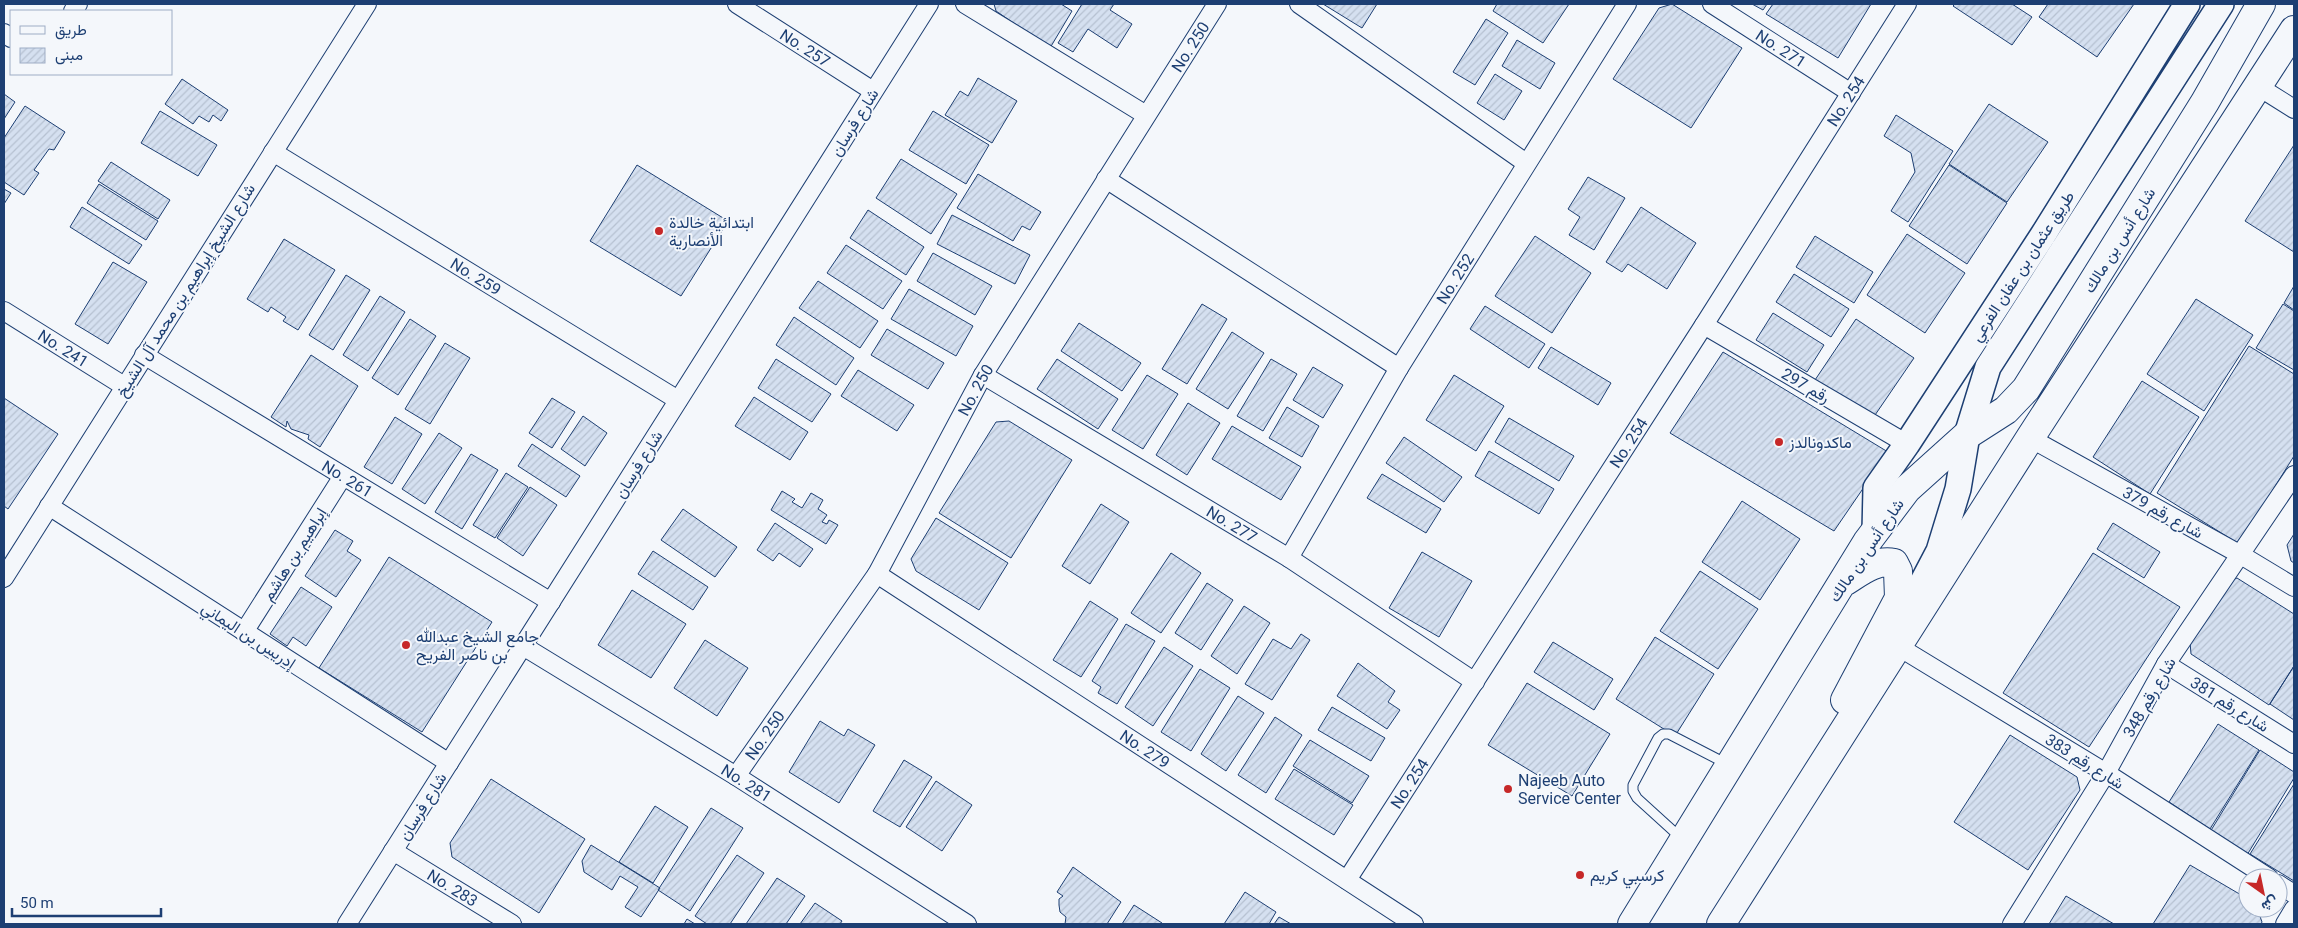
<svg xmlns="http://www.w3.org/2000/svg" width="2298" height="928" font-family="Roboto,Vazirmatn,sans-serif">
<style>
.building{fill:url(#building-hatch);stroke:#1d3f73}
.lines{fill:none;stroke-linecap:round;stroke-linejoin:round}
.service-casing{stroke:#1d3f73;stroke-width:11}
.minor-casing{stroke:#1d3f73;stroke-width:20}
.secondary-casing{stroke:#1d3f73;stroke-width:28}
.primary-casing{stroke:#1d3f73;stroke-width:30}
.service{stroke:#f4f7fb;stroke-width:9}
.minor{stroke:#f4f7fb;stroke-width:18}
.secondary{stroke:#f4f7fb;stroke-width:25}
.primary{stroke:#f4f7fb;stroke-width:28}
.poi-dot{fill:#c62828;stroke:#f4f7fb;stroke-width:2}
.labels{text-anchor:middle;stroke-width:4;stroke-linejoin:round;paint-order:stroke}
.street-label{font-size:16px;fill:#1d3f73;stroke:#f4f7fb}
.poi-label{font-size:16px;fill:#1d3f73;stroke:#f4f7fb;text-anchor:start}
</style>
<defs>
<pattern id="building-hatch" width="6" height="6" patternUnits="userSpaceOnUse" patternTransform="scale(1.25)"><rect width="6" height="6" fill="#d5e0f0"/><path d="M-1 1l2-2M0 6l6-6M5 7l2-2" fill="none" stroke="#b6c1d1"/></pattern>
</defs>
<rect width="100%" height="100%" fill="#f4f7fb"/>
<path class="building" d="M994,4H1061L1072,11L1050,48L996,11Z
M1082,4H1114L1110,10L1132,24L1117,48L1088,29L1073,52L1058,43Z
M1323,4H1377L1362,28Z
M1497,4H1569L1543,43L1493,11Z
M1672,4L1742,48L1691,128L1613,79L1659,8Z
M1752,4H1767L1763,10Z
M1773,4H1871L1838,58L1766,14Z
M1955,4H2012L2032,17L2012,45L1953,6Z
M2048,4H2134L2097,57L2039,17Z
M1486,19L1508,33L1475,85L1453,72Z
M1517,40L1555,63L1540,89L1502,66Z
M1495,74L1522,91L1504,120L1477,103Z
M978,78L1017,101L992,143L945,115L960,91L968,96Z
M182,79L228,110L221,121L213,115L209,122L199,116L193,124L165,104Z
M4,94L15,102L4,119Z
M1989,104L2048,142L2007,202L1949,164Z
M25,106L65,132L54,150L49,149L34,170L39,173L24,195L4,182V138Z
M160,111L217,145L198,176L141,143Z
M933,111L989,145L966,184L909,150Z
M1896,115L1953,151L1908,222L1891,211L1915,172L1911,153L1884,136Z
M2294,145V252L2245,221Z
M901,159L957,194L931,234L876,198Z
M111,162L170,200L158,219L98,181Z
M637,165L728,221L681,296L590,241Z
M1949,165L2007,203L1967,264L1909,226Z
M978,174L1041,212L1030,230L1022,226L1013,241L957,208Z
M1588,177L1625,198L1594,250L1569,235L1580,217L1568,209Z
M99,184L158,221L146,240L87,203Z
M4,189L11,193L4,204Z
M82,207L142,245L129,264L70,227Z
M1641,207L1696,243L1667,289L1628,264L1622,272L1606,262Z
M868,210L924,247L906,275L850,238Z
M952,215L1030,255L1015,284L937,244Z
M1907,234L1965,273L1925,333L1867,295Z
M1535,236L1591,273L1552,333L1495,296Z
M1815,236L1873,272L1854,303L1796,267Z
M284,239L335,270L298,330L283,321L286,317L271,307L268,312L247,299Z
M846,245L902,281L883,309L827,273Z
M933,253L992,286L975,315L917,281Z
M113,262L147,282L108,344L75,324Z
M1794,274L1849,309L1831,337L1776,302Z
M346,275L370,290L333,350L309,335Z
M818,281L878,321L860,348L799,308Z
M2294,286V310L2284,303Z
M909,289L973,326L956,356L891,319Z
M380,296L405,312L368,371L343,355Z
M2196,299L2253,335L2204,411L2147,374Z
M1202,304L1227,319L1187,384L1162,369Z
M2283,304L2294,311V370L2256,348Z
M1485,306L1545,344L1529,368L1470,329Z
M1773,313L1824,345L1807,372L1756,340Z
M794,317L854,358L836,385L776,345Z
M410,319L436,336L398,395L372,378Z
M1856,319L1914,358L1873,418L1815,380Z
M1079,323L1141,363L1122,391L1061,351Z
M887,329L944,363L928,389L871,355Z
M1232,332L1264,353L1228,409L1196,389Z
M445,343L470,358L430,424L405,409Z
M2249,346L2294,374V456L2239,544L2157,493Z
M1551,347L1611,383L1598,405L1538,368Z
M1723,352L1888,452L1834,531L1670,433Z
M311,355L358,386L320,447L308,439L309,435L291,429L287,421L286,427L271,417Z
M776,359L831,394L812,422L758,388Z
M1057,359L1118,399L1098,429L1037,389Z
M1271,359L1297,374L1263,431L1237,416Z
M1313,367L1343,385L1323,418L1293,400Z
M858,370L914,405L897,431L841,396Z
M1147,375L1178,394L1143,449L1112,430Z
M1454,375L1504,406L1476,451L1426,420Z
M2142,381L2199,417L2150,494L2093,457Z
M754,397L808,432L790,460L735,426Z
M4,398L58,434L8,509L4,506Z
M552,398L575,412L552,448L529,433Z
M1188,403L1220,423L1187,475L1156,455Z
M1287,407L1319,426L1302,457L1269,438Z
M583,416L607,433L585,466L561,449Z
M395,417L422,434L392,484L364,467Z
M1509,418L1574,456L1559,481L1495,442Z
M1009,421L1072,460L1011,558L939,513L996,422Z
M1232,426L1301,467L1281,500L1212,459Z
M439,433L462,448L425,504L402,489Z
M1404,437L1462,477L1444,502L1386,463Z
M532,444L580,476L566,497L518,466Z
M1489,451L1554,489L1539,514L1475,476Z
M471,454L498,470L462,529L435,512Z
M506,473L528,487L495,538L473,525Z
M1382,474L1441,509L1426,533L1367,498Z
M530,487L557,505L523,556L497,538Z
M782,491L795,499L792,502L802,508L811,493L823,500L818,509L827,515L822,522L827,524L829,520L838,525L826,544L771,510Z
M1742,501L1800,539L1760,600L1702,562Z
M1101,504L1129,522L1090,584L1062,566Z
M683,509L737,547L715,577L661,540Z
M936,518L1008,563L979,610L916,571L911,559Z
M775,523L813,549L800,567L779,553L773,561L757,550Z
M2113,523L2160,552L2144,578L2097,549Z
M335,530L353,541L347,551L361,560L336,597L305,576Z
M2294,534V563L2291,561L2287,545Z
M653,551L708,587L693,610L638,574Z
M1422,552L1472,581L1439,637L1389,608Z
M1171,553L1201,573L1161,633L1131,613Z
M2093,553L2180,607L2089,747L2003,693Z
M389,557L492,622L422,732L319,668Z
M1700,571L1758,609L1718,669L1660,631Z
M2237,578L2294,614V666L2269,705L2191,654L2190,642L2228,582Z
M1207,583L1233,600L1201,650L1175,633Z
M301,587L332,607L306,646L293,637L287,646L270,634Z
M632,590L686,624L651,678L598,645Z
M1090,601L1118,619L1081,677L1053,660Z
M1244,606L1270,623L1237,674L1211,656Z
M1126,624L1155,641L1117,704L1098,693L1101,687L1092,681Z
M1301,634L1310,640L1272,700L1245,684L1273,639L1291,649Z
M1655,637L1714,674L1675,736L1616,699Z
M705,640L748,668L717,716L674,688Z
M1553,642L1613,679L1594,710L1534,672Z
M1164,647L1193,666L1153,726L1125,707Z
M1358,663L1395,691L1388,702L1400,710L1387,729L1337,696Z
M2294,666V720L2270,704Z
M1200,669L1230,688L1191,751L1161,732Z
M1527,683L1610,734L1572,796L1488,745Z
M1238,696L1264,713L1226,771L1201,754Z
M1332,707L1385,738L1371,761L1318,730Z
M1275,717L1302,735L1266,793L1238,775Z
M820,721L844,736L848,729L875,745L839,803L789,772Z
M2218,724L2259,750L2210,829L2169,802Z
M2010,735L2077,777L2080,790L2028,870L1954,822Z
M1310,740L1369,776L1352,803L1293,766Z
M2260,750L2294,772V778L2247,855L2210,832Z
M904,760L932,777L900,827L873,811Z
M1294,769L1353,805L1334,835L1275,799Z
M491,779L585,839L539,913L452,857L450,843Z
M936,781L972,805L942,851L906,827Z
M2294,784V881L2250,854Z
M655,806L688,827L653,883L619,862Z
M711,808L743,828L690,911L658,890Z
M591,845L660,888L641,917L625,907L638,887L620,876L612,890L584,872L582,861Z
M737,855L764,873L730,924H707L695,916Z
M2190,865L2248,899V908H2257L2262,922L2261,924H2153Z
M1073,867L1121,902L1107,924H1065L1066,917L1060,912L1059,905V899L1063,896L1057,892Z
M777,878L805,896L786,924H746Z
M1245,892L1276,912L1269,924H1224Z
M2066,896L2114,924H2049Z
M815,903L842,921L840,924H800Z
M1134,905L1162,923L1161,924H1122Z
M1279,917L1291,924H1274Z
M687,919L695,924H684Z"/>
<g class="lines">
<defs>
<path id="service" d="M1681,838L1637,798L1633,791V785L1658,738L1663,734H1669L1727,764"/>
<g id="minor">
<path id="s1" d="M737,4L873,91"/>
<path d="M965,4L1146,115"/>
<path d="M1299,4L1526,163"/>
<path id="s2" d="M1712,4L1851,93"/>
<path d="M73,11L78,4"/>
<path d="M4,33L11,38"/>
<path d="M2259,87L2294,109"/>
<path id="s3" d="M273,152L678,400"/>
<path d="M1106,179L1399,368"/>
<path id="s4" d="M4,311L124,386"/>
<path d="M1704,325L1907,444"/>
<path id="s5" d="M144,355L551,602"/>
<path id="s6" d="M983,375L1289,558L1475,682"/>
<path d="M2030,438L2241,555L2294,587"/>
<path d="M49,506L449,763"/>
<path id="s7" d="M1289,558L1399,368L1627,4"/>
<path id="s8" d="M877,574L1414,924"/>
<path d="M4,578L367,4"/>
<path d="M244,632L343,476"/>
<path id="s9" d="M523,646L736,776L967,924"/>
<path d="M1899,647L2106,773L2269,878"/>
<path d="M2166,664L2294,744"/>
<path id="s10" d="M736,776L877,574L983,375L1217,4"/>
<path id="s11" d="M393,851L512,924"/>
<path id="s12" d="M1347,880L1704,325L1907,4"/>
<path d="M2278,884L2294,894"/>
<path d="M347,924L929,4"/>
<path d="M2012,924L2106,773L2166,664L2294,475"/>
<path d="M2285,924L2294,909"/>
</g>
<path id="secondary" d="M1875,532L1876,488L1907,444L2043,235L2187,4
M1908,610L1939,551L1958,489L1967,435L1988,367L2221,4"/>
<path id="primary" d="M1844,582C1859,573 1875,559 1894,563L1898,571L1899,598L1845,700
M1632,924L1867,542L1907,489L1967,435L2006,410L2026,389L2205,102L2261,4
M1721,924L2030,438L2294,30"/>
</defs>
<use href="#service" class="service-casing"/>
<use href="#minor" class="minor-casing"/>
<use href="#secondary" class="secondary-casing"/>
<use href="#primary" class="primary-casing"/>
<use href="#service" class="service"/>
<use href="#minor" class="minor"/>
<use href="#secondary" class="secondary"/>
<use href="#primary" class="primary"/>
</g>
<g class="poi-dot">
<circle cx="659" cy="231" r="5"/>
<circle cx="1779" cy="442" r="5"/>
<circle cx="406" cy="645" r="5"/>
<circle cx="1508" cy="789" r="5"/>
<circle cx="1580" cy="875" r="5"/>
</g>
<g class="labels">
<g class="street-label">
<text dy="6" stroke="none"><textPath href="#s10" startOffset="860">No. 250</textPath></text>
<text dy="6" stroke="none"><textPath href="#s1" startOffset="81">No. 257</textPath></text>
<text dy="6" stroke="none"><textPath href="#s2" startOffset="82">No. 271</textPath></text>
<text dy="6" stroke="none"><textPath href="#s12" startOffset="925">No. 254</textPath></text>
<text transform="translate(854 122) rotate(-58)" y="6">شارع فرسان</text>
<text transform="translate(2119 240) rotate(-58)" y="6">شارع أنس بن مالك</text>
<text transform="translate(2022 266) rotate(-57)" y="6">طريق عثمان بن عفان الفرعي</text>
<text dy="6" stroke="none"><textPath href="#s3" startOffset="238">No. 259</textPath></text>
<text dy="6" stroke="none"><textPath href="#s7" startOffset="325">No. 252</textPath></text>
<text transform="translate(185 290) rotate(-58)" y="6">شارع الشيخ إبراهيم بن محمد آل الشيخ</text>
<text dy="6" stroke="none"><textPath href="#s4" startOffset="70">No. 241</textPath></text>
<text transform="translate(1806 385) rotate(30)" y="6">رقم 297</text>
<text dy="6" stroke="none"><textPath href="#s10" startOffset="455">No. 250</textPath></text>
<text dy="6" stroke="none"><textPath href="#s12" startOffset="520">No. 254</textPath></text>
<text transform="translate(638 464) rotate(-58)" y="6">شارع فرسان</text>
<text dy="6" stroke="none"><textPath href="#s5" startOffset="238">No. 261</textPath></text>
<text transform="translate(2163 512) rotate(29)" y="6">شارع رقم 379</text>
<text dy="6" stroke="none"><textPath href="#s6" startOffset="290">No. 277</textPath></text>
<text transform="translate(1866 550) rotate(-56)" y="6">شارع أنس بن مالك</text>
<text transform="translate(294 554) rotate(-58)" y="6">إبراهيم بن هاشم</text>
<text transform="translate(249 635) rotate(33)" y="6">إدريس بن اليماني</text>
<text transform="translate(2149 697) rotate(-60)" y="6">شارع رقم 348</text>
<text transform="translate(2230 704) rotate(32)" y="6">شارع رقم 381</text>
<text dy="6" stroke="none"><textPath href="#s10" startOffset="50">No. 250</textPath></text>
<text dy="6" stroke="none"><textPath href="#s8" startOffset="320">No. 279</textPath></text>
<text transform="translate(2085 761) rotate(32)" y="6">شارع رقم 383</text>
<text dy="6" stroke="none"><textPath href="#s9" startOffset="262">No. 281</textPath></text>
<text dy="6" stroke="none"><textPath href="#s12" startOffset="115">No. 254</textPath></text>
<text transform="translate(422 806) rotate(-58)" y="6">شارع فرسان</text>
<text dy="6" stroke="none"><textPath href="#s11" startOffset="70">No. 283</textPath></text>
</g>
<g class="poi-label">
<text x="669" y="228">ابتدائية خالدة<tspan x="669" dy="18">الأنصارية</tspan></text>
<text x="1789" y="448">ماكدونالدز</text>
<text x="416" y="642">جامع الشيخ عبدالله<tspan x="416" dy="18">بن ناصر الفريح</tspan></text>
<text x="1518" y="786">Najeeb Auto<tspan x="1518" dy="18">Service Center</tspan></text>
<text x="1590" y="881">كرسبي كريم</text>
</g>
</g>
<rect width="2298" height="928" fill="none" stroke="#1d3f73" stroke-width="10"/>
<rect x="10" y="10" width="162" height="65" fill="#f4f7fb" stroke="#9eadc5"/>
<rect x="20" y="26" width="25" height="8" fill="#f4f7fb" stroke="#9eadc5"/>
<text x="55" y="35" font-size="15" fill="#1d3f73">طريق</text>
<rect x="20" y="48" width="25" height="15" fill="url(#building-hatch)" stroke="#9eadc5"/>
<text x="55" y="60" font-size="15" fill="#1d3f73">مبنى</text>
<g transform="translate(2263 893) rotate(147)"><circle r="24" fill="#f4f7fb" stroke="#9eadc5"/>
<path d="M0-4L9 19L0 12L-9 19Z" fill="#c62828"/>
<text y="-8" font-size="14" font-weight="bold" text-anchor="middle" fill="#1d3f73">ش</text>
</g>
<path d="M12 908v8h149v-8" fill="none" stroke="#1d3f73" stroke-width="2.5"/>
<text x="20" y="908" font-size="15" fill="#1d3f73" stroke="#f4f7fb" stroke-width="4" paint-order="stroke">50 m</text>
</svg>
